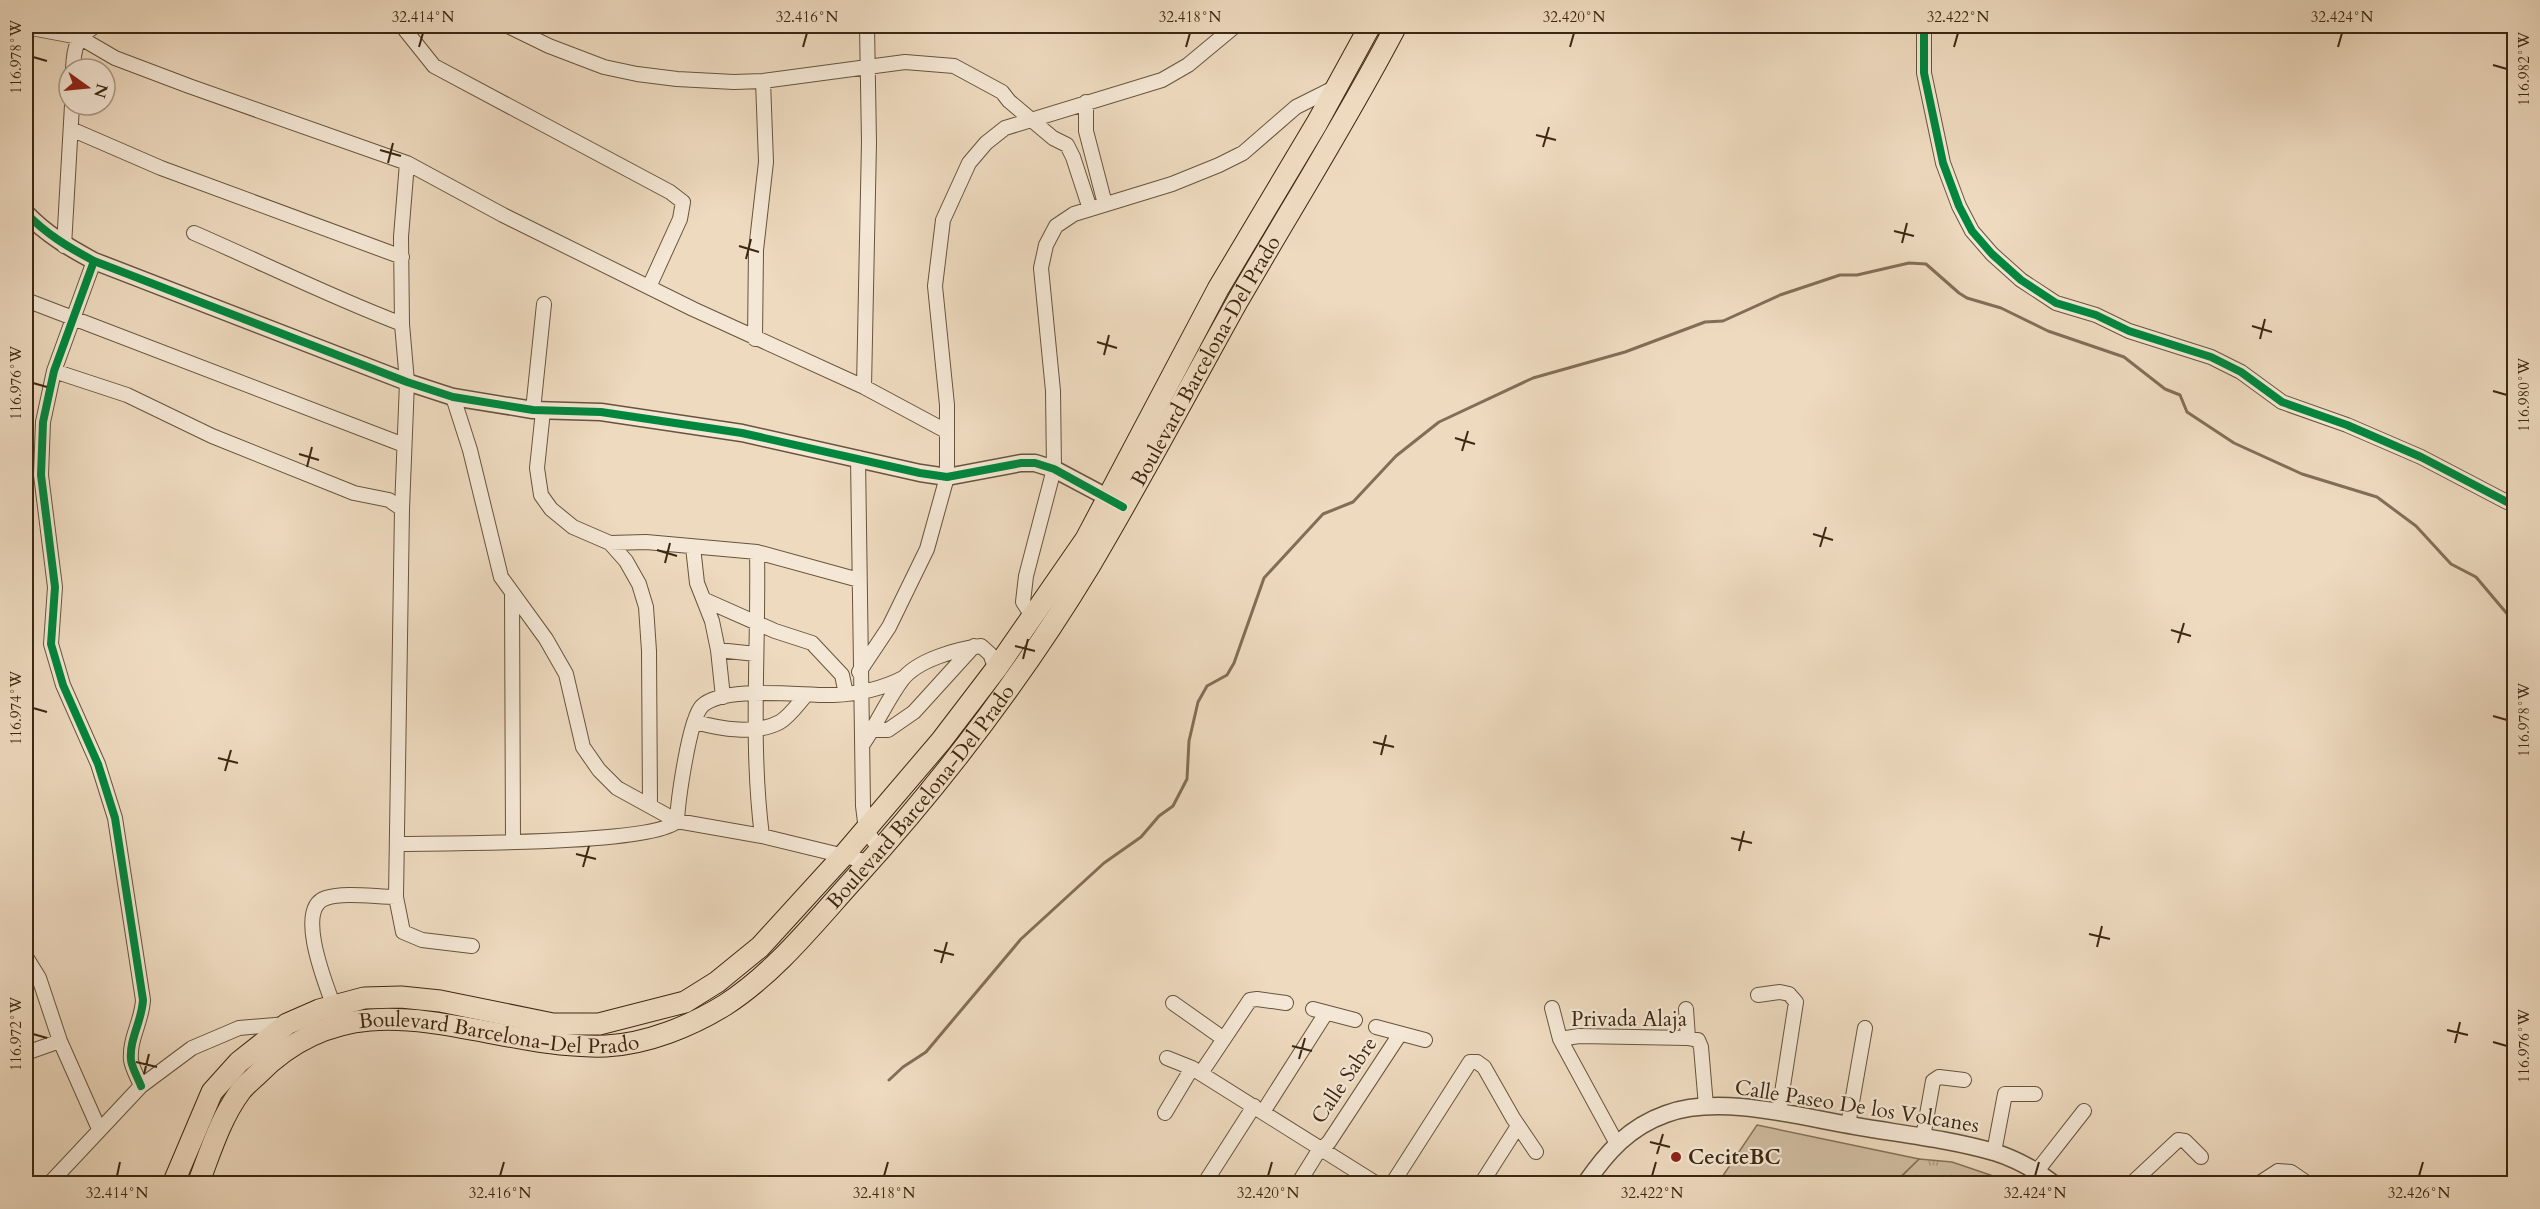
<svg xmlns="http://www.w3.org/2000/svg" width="2540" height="1209" font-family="Cardo,serif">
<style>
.grass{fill:url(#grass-tufts);stroke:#867259;stroke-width:1.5}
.green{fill:#d0bca1;stroke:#867259;stroke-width:1.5}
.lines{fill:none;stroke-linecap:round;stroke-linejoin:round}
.stream{stroke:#826e56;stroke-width:3}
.minor-casing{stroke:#68543c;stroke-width:16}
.tertiary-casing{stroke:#68543c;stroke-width:19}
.primary-casing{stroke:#3c2711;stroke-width:23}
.minor{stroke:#f4e7d5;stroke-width:14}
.tertiary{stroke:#f4e7d5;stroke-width:16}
.primary{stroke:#eedabf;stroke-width:21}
.cycleway-casing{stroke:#f4e7d5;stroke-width:11}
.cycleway{stroke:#00873e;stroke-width:8}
.ticks{fill:none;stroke:#3c2711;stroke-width:2}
.poi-dot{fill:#8f2418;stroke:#f4e7d5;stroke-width:2}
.labels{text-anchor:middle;stroke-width:4.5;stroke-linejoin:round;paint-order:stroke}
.street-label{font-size:21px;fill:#3c2711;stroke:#f4e7d5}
.poi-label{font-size:21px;font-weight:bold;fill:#3c2711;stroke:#f4e7d5;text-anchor:start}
.neatline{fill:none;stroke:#3c2711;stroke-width:2}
.ticks-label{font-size:15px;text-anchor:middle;fill:#3c2711}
</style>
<defs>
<pattern id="grass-tufts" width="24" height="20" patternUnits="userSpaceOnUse" patternTransform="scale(1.5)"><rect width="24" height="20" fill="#d0bca1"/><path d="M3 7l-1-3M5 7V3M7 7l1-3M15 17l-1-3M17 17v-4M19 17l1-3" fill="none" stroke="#aa9982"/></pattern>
</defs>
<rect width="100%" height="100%" fill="#eedabf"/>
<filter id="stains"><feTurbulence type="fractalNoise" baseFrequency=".00333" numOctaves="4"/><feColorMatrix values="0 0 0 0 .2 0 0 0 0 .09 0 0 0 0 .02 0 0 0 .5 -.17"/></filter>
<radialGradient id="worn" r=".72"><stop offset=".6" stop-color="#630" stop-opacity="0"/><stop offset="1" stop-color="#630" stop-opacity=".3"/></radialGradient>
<path class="grass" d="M1919,1159L1952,1162L2014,1183L1894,1184Z"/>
<path class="green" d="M1757,1125L1919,1159L1894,1183H1718Z"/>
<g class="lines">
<path class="stream" d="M889,1080L903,1067L926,1052L1021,939L1104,863L1141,837L1159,816L1173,806L1187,779L1189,741L1198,702L1207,686L1227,675L1234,663L1264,578L1323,514L1353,502L1396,456L1439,422L1533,378L1625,352L1705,322L1723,321L1780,295L1840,275H1857L1909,263L1926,264L1959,293L1967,298L2001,308L2048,331L2124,357L2165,389L2180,395L2187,412L2234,443L2302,474L2377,497L2416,526L2451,564L2476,577L2514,622"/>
<defs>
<path id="minor" d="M402,26L434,66L670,192L683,202L680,219L649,287
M508,26L549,46L604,67L637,74L677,79L734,82L763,81L905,62L954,66L1002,92L1009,101L1053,138L1067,145L1073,157L1090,209
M1924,26V73L1943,163L1959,206L1972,231L1992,254L2021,280L2056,303L2096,315L2129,331L2211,357L2241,372L2282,402L2347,425L2421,457L2507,502L2514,503
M26,27L79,37L115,58L189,86L407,163L503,215L693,309L864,387L946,431
M73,69C74,46 76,39 95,26
M1086,102V131L1105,204
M71,129L161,168L402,257
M407,163L401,237L402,324L407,382L402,509L396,897L403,932L422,940L472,946
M194,233C263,263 331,297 402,324
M64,246L72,105
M94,261L54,371L43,422L41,475L55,587L51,644L63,685L98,764L115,818L143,1000C142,1021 129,1039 131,1060C132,1068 138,1078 141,1086
M26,300L404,445
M755,339L756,250L766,162L763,81
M54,371L127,395L212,436L354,493L389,500L402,509
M864,387L869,142L867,26
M453,397L470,450L501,577L546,639L566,674L583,747L599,770L617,788L677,821L762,836L869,862
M533,410L544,304
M543,411L537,468L541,495L551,509L573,527L610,543L646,542L757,552L859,580
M858,458L863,806L866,830L880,850
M610,543L626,561L639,584L646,607L649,651L650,805
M693,547L697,583L712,621L718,650L723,697
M757,552C759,647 750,742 762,836
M512,593L513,841
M705,600L775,631L812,643L842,675L846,694
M1032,616L1023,602L1026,576L1054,469L1053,391L1041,268L1046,245L1056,226L1074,214L1172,184L1219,165L1243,153L1296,107L1336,87
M718,650L756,654
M859,672L889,627L927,549L947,477V405L935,286L943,220L969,163L986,143L1005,128L1162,80L1188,65L1235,26
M696,722C720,729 756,735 780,722C790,716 798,704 806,695
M873,730H888L914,712L974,646
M863,744C877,724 887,700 902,680C917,660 957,649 981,646L990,654L996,669
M397,844C440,843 655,845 677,821C678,801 689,719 702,706C724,685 803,696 833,695C858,694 880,690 903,678
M26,957L39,978L60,1041L99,1129
M1758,995L1780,992L1789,994L1796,1002L1779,1112
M1173,1003L1224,1039
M334,1007C327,987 294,908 326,898C344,892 376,897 396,897
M1552,1008L1560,1039L1616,1142
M1313,1009L1355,1020
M1686,1009L1688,1038
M1376,1027L1425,1040
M1560,1039L1579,1036L1688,1038L1698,1040L1701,1047L1706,1106
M26,1053L60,1041
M1167,1058L1192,1068L1377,1184
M1201,1073L1250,1000L1257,999L1286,1003
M1263,1112L1326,1013
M1165,1113L1192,1068
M1848,1125L1865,1028
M1923,1137L1933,1081L1939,1077L1964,1080
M1994,1152L2005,1094H2035
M2037,1171L2084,1111
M1206,1181L1254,1106
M49,1184L141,1086L192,1048L239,1028L287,1024
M1298,1184L1316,1155L1329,1142L1400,1034
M1392,1184L1470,1062H1477L1484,1067L1513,1118L1536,1152
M1481,1184L1518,1126
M2131,1184L2178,1140L2185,1141L2201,1157
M2258,1184L2278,1171L2291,1172L2304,1181"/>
<path id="tertiary" d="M26,213C46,234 68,247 94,261L407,382L453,397L533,410L601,412L742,433L920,473L947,477L1021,463H1035L1054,469L1118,503
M1585,1184C1607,1152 1629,1127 1666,1114C1720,1094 1800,1117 1855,1126C1901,1134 1949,1139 1994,1152C2016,1159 2036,1170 2054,1184"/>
<g id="primary">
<path d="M173,1184L212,1092L239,1062L287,1024L319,1010L364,998L401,997L440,1001L553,1024H599L685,1002L717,982L760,947L843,856L941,741L996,669L1086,539L1218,289L1317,123L1370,26"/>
<path id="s1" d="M198,1184C210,1153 220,1119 240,1092C245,1085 253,1079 259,1073C363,968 483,1050 606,1046C647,1044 691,1026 725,1005C776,972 815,922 855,878C943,781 1023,676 1090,565C1141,479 1188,390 1237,302C1290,210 1347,120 1396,26"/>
</g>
</defs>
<use href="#minor" class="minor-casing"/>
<use href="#tertiary" class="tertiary-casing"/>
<use href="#primary" class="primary-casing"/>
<use href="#minor" class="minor"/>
<use href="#tertiary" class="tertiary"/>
<use href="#primary" class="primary"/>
<defs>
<path id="cycleway" d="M1924,26V73L1943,163L1959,206L1972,231L1992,254L2021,280L2056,303L2096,315L2129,331L2211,357L2241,372L2282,402L2347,425L2421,457L2507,502L2514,503
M26,213C46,234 68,247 94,261L407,382L453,397L533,410L601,412L742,433L920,473L947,477L1021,463H1035L1054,469L1123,507
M94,261L54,371L43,422L41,475L55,587L51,644L63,685L98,764L115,818L143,1000C142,1021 129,1039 131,1060C132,1068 138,1078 141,1086"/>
</defs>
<use href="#cycleway" class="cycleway-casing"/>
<use href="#cycleway" class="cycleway"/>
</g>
<path class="ticks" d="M419,47L423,33M803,47L807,33M1186,47L1190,33M1570,47L1574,33M1954,47L1958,33M2338,47L2342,33M33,57L47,61M2493,65L2507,69M1536,135L1556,140M1543,147L1549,127M380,150L401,156M388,163L393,143M1894,231L1914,236M1902,243L1907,223M739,246L759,252M746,259L751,239M2252,326L2272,332M2260,339L2265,319M1097,342L1117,348M1104,355L1109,335M33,383L47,387M2493,391L2507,395M1455,438L1475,444M1462,451L1468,431M299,454L319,460M307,467L312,447M1813,534L1833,540M1820,547L1826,527M657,550L677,556M665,563L670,543M2171,630L2191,636M2178,643L2184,623M1015,646L1035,651M1023,659L1028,639M33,708L47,712M2493,716L2507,720M1373,742L1394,747M1381,755L1386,735M218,758L238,763M225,771L231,750M1731,838L1752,843M1739,851L1744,831M576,854L596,859M583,867L589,846M2089,934L2110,939M2097,947L2102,926M934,950L954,955M941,963L947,942M2447,1030L2468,1035M33,1034L47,1038M2493,1042L2507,1046M2455,1043L2460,1022M1292,1046L1312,1051M1299,1059L1305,1038M136,1062L157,1067M144,1074L149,1054M1650,1142L1670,1147M1657,1154L1663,1134M117,1176L120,1162M500,1176L504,1162M884,1176L888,1162M1268,1176L1272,1162M1652,1176L1656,1162M2035,1176L2039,1162M2419,1176L2423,1162"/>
<circle class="poi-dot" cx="1676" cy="1157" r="6"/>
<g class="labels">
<g class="street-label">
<text dy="7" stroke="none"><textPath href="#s1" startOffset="1428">Boulevard Barcelona-Del Prado</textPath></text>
<text dy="7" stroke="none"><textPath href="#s1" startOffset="906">Boulevard Barcelona-Del Prado</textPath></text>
<text x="1629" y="1026">Privada Alaja</text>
<text dy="7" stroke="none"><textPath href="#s1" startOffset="384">Boulevard Barcelona-Del Prado</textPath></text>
<text transform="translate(1344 1080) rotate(-56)" y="7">Calle Sabre</text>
<text transform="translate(1857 1106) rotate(9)" y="7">Calle Paseo De los Volcanes</text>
</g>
<g class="poi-label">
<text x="1688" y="1164">CeciteBC</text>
</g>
</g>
<rect width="2540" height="1209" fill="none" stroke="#eedabf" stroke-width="66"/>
<g transform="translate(87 87) rotate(105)"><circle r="28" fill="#f4e7d5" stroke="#aa9a87" stroke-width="1.5"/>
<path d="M0-4.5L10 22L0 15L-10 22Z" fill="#8f2418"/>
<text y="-9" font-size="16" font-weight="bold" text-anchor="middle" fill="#3c2711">N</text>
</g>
<rect x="33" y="33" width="2474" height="1143" class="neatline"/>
<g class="ticks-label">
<text x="423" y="22">32.414°N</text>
<text x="807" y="22">32.416°N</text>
<text x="1190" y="22">32.418°N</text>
<text x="1574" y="22">32.420°N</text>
<text x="1958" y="22">32.422°N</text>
<text x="2342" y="22">32.424°N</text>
<text transform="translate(16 57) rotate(-90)" y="5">116.978°W</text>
<text transform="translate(2524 69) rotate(-90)" y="5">116.982°W</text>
<text transform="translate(16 383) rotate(-90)" y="5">116.976°W</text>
<text transform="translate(2524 395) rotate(-90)" y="5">116.980°W</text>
<text transform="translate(16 708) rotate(-90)" y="5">116.974°W</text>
<text transform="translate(2524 720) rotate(-90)" y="5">116.978°W</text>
<text transform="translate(16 1034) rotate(-90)" y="5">116.972°W</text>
<text transform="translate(2524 1046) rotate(-90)" y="5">116.976°W</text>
<text x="117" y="1198">32.414°N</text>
<text x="500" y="1198">32.416°N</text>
<text x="884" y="1198">32.418°N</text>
<text x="1268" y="1198">32.420°N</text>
<text x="1652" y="1198">32.422°N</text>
<text x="2035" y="1198">32.424°N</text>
<text x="2419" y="1198">32.426°N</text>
</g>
<rect width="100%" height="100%" filter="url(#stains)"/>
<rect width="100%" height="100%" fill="url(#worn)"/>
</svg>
